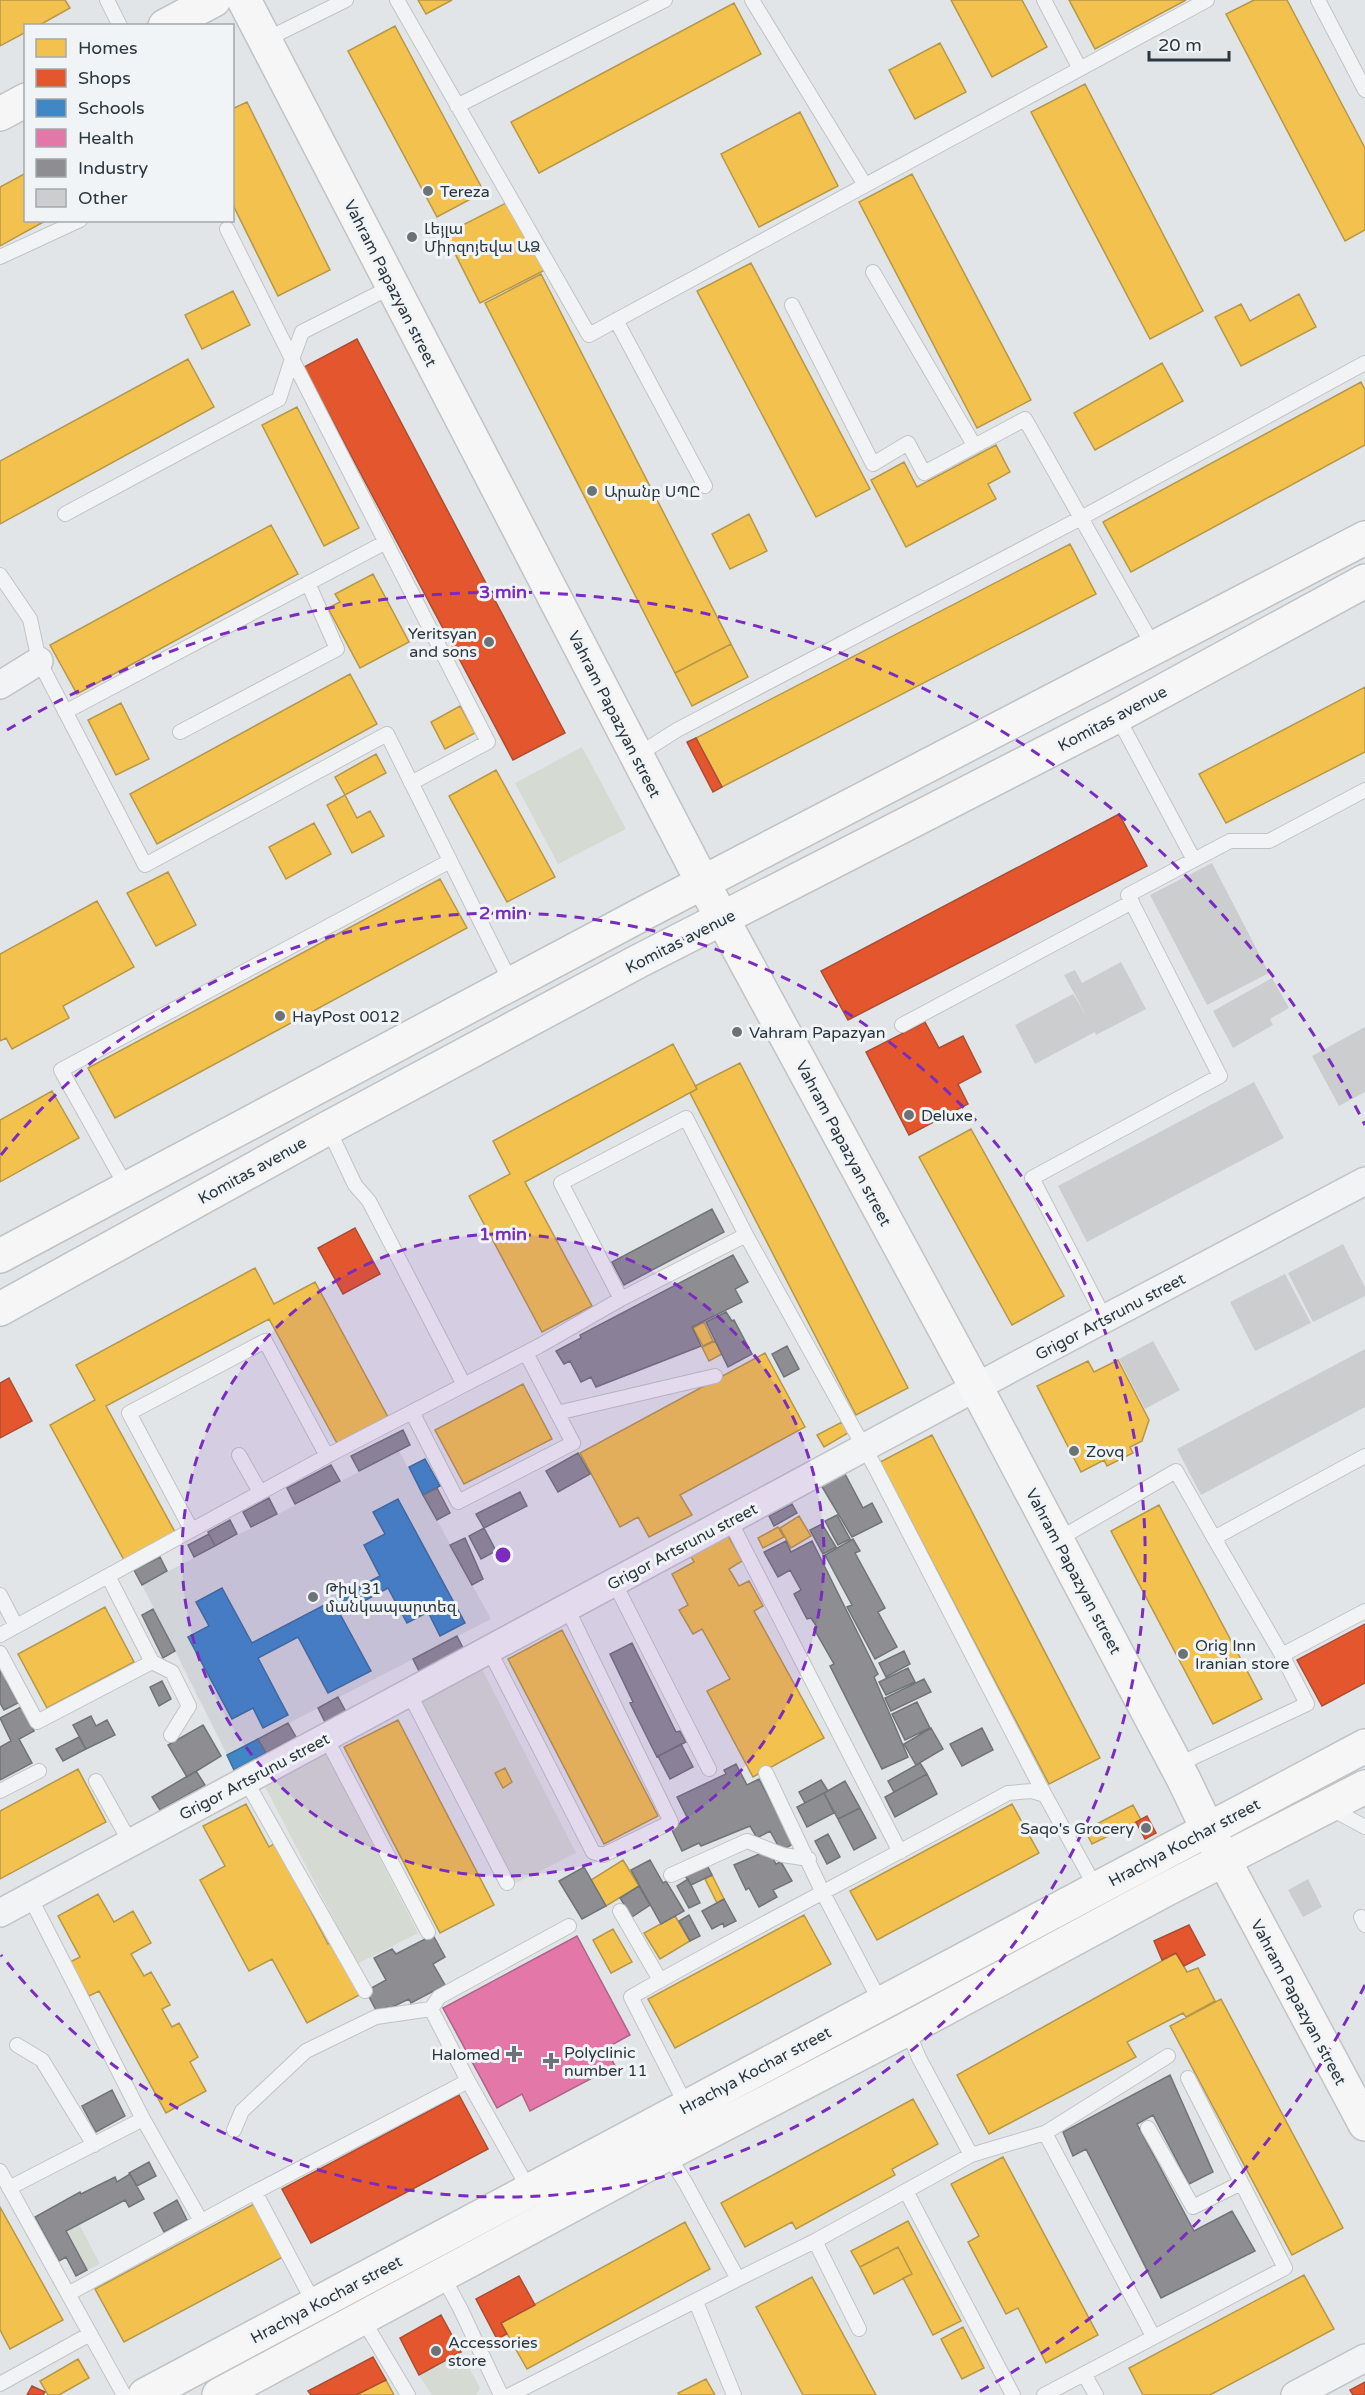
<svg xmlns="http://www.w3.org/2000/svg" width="1365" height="2395" font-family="'Varela Round','Noto Sans Armenian',sans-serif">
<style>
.built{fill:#d1d5da}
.green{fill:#d5dad3}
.homes{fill:#f2c14e;stroke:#b69749;stroke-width:1.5}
.shops{fill:#e4572e;stroke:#ac4d33;stroke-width:1.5}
.schools{fill:#3f88c5;stroke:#396f9c;stroke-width:1.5}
.health{fill:#e377a8;stroke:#ac6488;stroke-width:1.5}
.industry{fill:#8d8d92;stroke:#707379;stroke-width:1.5}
.building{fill:#cbcdcf}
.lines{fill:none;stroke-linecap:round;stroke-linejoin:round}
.lane-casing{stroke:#c1c3c5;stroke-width:16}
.street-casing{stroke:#c1c3c5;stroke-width:30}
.secondary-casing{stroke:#c1c3c5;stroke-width:36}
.primary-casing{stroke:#bfc2c4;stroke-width:36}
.lane{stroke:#f2f3f4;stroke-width:14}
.street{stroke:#f2f3f4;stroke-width:27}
.secondary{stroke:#f6f6f6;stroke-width:33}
.primary{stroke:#f6f6f6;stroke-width:33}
.ring{fill:none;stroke:#7b2cbf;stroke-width:3;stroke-dasharray:10 8}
.poi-dot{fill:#6b7379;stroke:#f1f4f6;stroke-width:2}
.labels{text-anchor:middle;stroke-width:6;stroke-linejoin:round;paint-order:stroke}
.poi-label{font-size:16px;fill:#2b363e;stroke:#f1f4f6;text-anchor:start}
.street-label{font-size:16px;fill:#2b363e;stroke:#f1f4f6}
.centre{fill:#7b2cbf;stroke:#f1f4f6;stroke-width:3}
.ring-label{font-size:18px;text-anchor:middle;font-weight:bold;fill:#7b2cbf;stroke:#f1f4f6;stroke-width:6;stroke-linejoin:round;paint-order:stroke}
</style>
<rect width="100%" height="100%" fill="#e2e5e7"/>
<path class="built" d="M399,1451L491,1619L227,1755L142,1585Z"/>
<path class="green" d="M582,747L626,829L558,864L515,783Z
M482,1669L576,1853L514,1884L420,1701Z
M324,1749L418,1933L357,1964L262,1781Z
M79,2224L100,2264L87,2270L66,2231Z
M461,2352L480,2388L476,2395H432L419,2375Z"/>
<path class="homes" d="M0,0H65L70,8L38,26H26V32L0,46Z
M418,0H452L426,14Z
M951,0H1022L1047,47L992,77Z
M1069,0H1186L1095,49Z
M1254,0H1287L1365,148V230L1345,241L1226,14Z
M734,3L761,54L539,173L511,122Z
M395,26L484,192L437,217L348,51Z
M940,43L966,92L915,119L889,70Z
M1085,84L1203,311L1150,339L1031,112Z
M247,102L330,270L278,296L232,203V109Z
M800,112L838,186L759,227L721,154Z
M26,173V220H47L0,246V187Z
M912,174L1031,400L977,428L859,202Z
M510,201L545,270L480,303L445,234Z
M751,263L870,489L816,517L697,291Z
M541,274L731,644L675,673L485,303Z
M233,291L250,325L202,349L185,315Z
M1299,294L1316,327L1241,366L1215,317L1241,304L1250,321Z
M188,359L214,407L0,524V461Z
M1162,363L1183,401L1095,450L1074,413Z
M1361,382L1365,390V445L1131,572L1103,522Z
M297,407L359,528L324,546L262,425Z
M996,445L1010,472L988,484L996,499L906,547L871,480L904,462L917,487Z
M749,514L767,551L730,569L712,534Z
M271,525L298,574L77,694L50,645Z
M1070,544L1096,594L722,787L696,738Z
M373,574L409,642L360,668L328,608L340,602L335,594Z
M731,644L748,677L692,706L675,673Z
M350,674L377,724L157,844L130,794Z
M1365,687V752L1226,823L1199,774Z
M121,703L149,759L116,775L88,720Z
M460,706L475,733L445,749L431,722Z
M376,754L386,773L345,795L335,777Z
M496,770L555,877L507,902L449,796Z
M345,795L357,818L370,811L384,836L352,853L327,805Z
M314,823L331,854L286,879L269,847Z
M168,872L196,925L156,946L127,893Z
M440,879L467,928L115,1118L88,1068Z
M97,901L134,967L63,1006L69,1018L12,1049L6,1038L0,1041V954Z
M673,1044L697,1089L525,1182L592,1306L542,1332L469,1196L510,1174L493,1141Z
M740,1063L908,1388L856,1415L690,1093L697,1089L695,1086Z
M52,1091L79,1138L0,1182V1120Z
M971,1129L1064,1296L1012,1325L919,1157Z
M255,1268L274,1304L315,1282L388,1417L338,1445L269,1319L106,1406L175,1532L124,1560L50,1425L95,1400L76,1365Z
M704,1322L713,1341L703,1346L693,1328Z
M715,1341L722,1354L709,1361L702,1347Z
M765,1353L805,1427L680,1495L692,1515L649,1537L638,1517L620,1527L580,1453Z
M1118,1360L1149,1420L1142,1441L1130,1447L1133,1453L1107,1466L1104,1460L1081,1472L1037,1386L1088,1361L1094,1372Z
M523,1384L552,1439L464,1484L435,1430Z
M842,1422L848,1433L824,1447L817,1435Z
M932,1435L1100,1758L1049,1784L880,1462Z
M1159,1505L1262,1699L1213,1724L1111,1531Z
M799,1516L811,1536L791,1548L780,1528Z
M778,1527L784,1537L763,1548L758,1538Z
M726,1532L742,1561L729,1569L739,1586L749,1581L763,1606L754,1611L824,1738L753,1777L707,1691L730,1679L702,1629L693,1634L679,1610L688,1605L672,1574L694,1562L689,1553Z
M105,1607L134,1662L47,1708L18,1654Z
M562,1630L658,1816L604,1844L508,1659Z
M398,1720L494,1905L440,1933L344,1747Z
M505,1768L512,1782L503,1788L495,1773Z
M78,1769L106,1822L0,1879V1811Z
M246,1804L269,1847L275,1843L328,1944L335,1940L363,1993L307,2023L272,1959L249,1971L200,1880L225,1866L203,1826Z
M1012,1804L1039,1853L877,1940L850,1891Z
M1133,1805L1141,1820L1092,1844L1085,1830Z
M623,1860L639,1886L606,1906L591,1880Z
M712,1875L724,1899L717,1903L705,1879Z
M98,1894L114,1922L133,1911L151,1943L131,1954L144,1976L151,1972L170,2005L162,2009L172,2027L179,2023L198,2057L190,2062L206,2091L166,2113L99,1991L89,1996L70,1962L80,1957L58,1916Z
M804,1915L831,1964L675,2048L648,1999Z
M675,1916L690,1941L660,1959L644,1933Z
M613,1929L632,1962L611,1973L593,1940Z
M1176,1953L1187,1972L1198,1968L1215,2001L1186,2017L1183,2013L1127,2042L1136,2057L989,2134L957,2075Z
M1221,1999L1343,2228L1292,2255L1170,2026Z
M913,2099L938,2144L892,2169L895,2175L796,2229L792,2222L745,2247L721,2203Z
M1003,2157L1098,2335L1046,2363L1018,2308L1006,2314L968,2242L979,2236L951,2184Z
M254,2204L283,2257L124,2342L95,2289Z
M0,2207L63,2320L10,2349L0,2330Z
M908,2221L961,2321L933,2335L903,2278L912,2274L898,2247L860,2267L851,2251Z
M685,2222L710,2269L527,2369L501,2323Z
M898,2247L912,2274L874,2294L860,2267Z
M1304,2275L1334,2329L1210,2395H1143L1129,2368Z
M812,2277L876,2395H803L756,2307Z
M963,2327L984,2368L962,2379L941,2339Z
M78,2359L89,2378L59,2395H48L40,2381Z
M706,2379L715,2395H679L678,2393Z
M386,2380L394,2395H356Z"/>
<path class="shops" d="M357,339L565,733L513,760L304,367Z
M696,738L722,787L713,792L687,742Z
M1119,814L1147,866L848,1020L821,971Z
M925,1022L939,1048L963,1036L981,1072L958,1084L968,1104L909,1135L866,1052Z
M355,1228L380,1274L343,1294L318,1248Z
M9,1378L32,1421L0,1438V1383Z
M1365,1624V1683L1322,1706L1297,1660Z
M1147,1816L1156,1833L1145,1839L1136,1822Z
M1189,1925L1205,1955L1184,1966L1176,1953L1162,1960L1154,1941Z
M459,2095L488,2149L311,2243L282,2189Z
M519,2276L535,2305L501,2323L507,2334L497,2339L476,2299Z
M441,2315L461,2352L419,2375L400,2338Z
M373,2357L386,2380L356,2395H311L308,2391Z
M1365,2382V2395H1353L1350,2390Z
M32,2386L45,2392L43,2395H27Z"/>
<path class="schools" d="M425,1459L440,1486L423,1495L409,1467Z
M398,1499L465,1623L440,1636L428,1612L407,1623L388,1588L340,1614L371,1671L328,1693L298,1637L258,1658L288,1715L263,1728L253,1708L232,1719L188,1637L209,1626L196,1602L222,1588L252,1643L380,1576L364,1545L385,1534L373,1512Z
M258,1739L266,1753L234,1770L227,1755Z"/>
<path class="health" d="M577,1936L630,2035L606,2048L615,2066L530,2111L522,2094L497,2108L443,2008Z"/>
<path class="industry" d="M712,1209L724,1232L624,1285L612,1262Z
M733,1255L748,1282L735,1289L742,1302L692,1327L701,1346L596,1387L591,1377L581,1382L570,1361L564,1364L556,1351L581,1338L580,1335Z
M726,1312L732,1321L734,1320L752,1354L728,1367L706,1322Z
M787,1346L799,1369L784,1377L772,1354Z
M403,1430L410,1445L359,1471L351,1456Z
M578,1453L590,1474L558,1492L546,1471Z
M331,1465L340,1481L295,1504L287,1488Z
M844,1472L863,1508L872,1503L882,1522L852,1537L821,1485Z
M437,1488L450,1513L437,1520L423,1495Z
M520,1492L527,1506L484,1528L476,1514Z
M269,1498L277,1514L251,1527L243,1512Z
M792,1504L797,1513L774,1526L769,1516Z
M837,1515L850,1539L838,1545L825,1521Z
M230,1520L237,1534L215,1546L208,1532Z
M822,1524L836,1547L823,1554L810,1530Z
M484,1528L496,1551L481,1559L469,1536Z
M209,1534L215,1546L194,1557L188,1545Z
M465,1538L483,1579L472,1585L450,1545Z
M853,1539L860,1551L855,1553L885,1608L878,1612L897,1647L875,1659L847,1607L852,1605L825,1555Z
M786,1541L791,1552L812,1541L878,1674L874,1677L908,1757L882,1769L830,1666L834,1664L814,1629L817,1627L811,1618L807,1619L794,1594L801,1590L796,1581L790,1570L778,1577L764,1552Z
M160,1557L167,1571L142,1585L134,1570Z
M153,1609L175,1651L163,1658L142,1615Z
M457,1636L464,1650L420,1673L413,1659Z
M632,1643L676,1732L680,1731L686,1742L657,1757L630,1703L633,1702L610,1654Z
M904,1651L910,1664L886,1677L879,1663Z
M0,1664L9,1679L6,1681L18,1703L4,1710L0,1703Z
M908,1668L915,1682L886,1695L879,1682Z
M924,1679L931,1692L891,1711L885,1698Z
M162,1681L171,1699L159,1706L150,1687Z
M338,1697L346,1712L325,1722L318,1708Z
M917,1702L930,1728L905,1740L892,1714Z
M21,1707L34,1731L19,1739L32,1763L0,1780V1747L11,1741L0,1718Z
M91,1716L96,1726L107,1720L115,1735L86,1749L73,1725Z
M288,1723L296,1737L266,1753L258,1739Z
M203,1725L221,1756L187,1777L168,1745Z
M931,1728L943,1749L916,1765L904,1744Z
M982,1728L993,1750L962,1766L950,1744Z
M79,1737L86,1749L63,1761L56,1749Z
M681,1744L693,1767L670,1779L658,1756Z
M920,1763L927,1774L894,1792L888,1781Z
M736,1764L747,1785L759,1779L793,1844L781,1851L770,1831L757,1838L750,1826L701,1846L699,1843L682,1851L671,1828L688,1819L677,1797L726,1774L724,1770Z
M196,1771L205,1785L160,1810L152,1797Z
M927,1774L937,1794L895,1817L885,1797Z
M821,1780L828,1791L805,1803L799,1792Z
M845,1781L860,1808L838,1819L824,1793Z
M824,1793L834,1813L807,1827L797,1807Z
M860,1808L876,1838L854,1850L838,1819Z
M828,1834L840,1857L827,1864L815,1841Z
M764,1852L767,1857L771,1855L776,1864L781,1862L792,1881L773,1890L777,1897L759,1907L749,1888L746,1890L734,1865Z
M650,1860L663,1883L666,1881L684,1911L661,1924L631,1870Z
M706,1863L712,1875L691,1885L684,1874Z
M584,1867L606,1906L582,1919L559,1881Z
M688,1879L700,1903L689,1908L677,1886Z
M639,1886L650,1905L632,1917L620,1898Z
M724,1899L736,1921L724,1927L723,1923L712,1929L702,1911Z
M689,1915L700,1936L690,1941L679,1921Z
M433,1935L445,1957L433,1964L445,1985L411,2003L409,1999L388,2009L387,2007L377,2012L366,1991L386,1980L374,1958L392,1949L396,1954Z
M1170,2075L1213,2172L1189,2184L1153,2115L1137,2124L1194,2231L1232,2211L1255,2251L1161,2298L1086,2149L1073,2156L1063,2132Z
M112,2090L125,2116L96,2132L82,2106Z
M149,2162L156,2176L137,2186L129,2173Z
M130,2174L144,2199L129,2207L125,2200L66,2231L87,2270L76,2276L66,2257L59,2261L35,2217L80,2192L81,2194L115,2177L117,2182Z
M177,2200L187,2220L164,2232L154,2213Z"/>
<path class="building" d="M1212,863L1269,973L1207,1005L1150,895Z
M1121,962L1146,1009L1096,1035L1095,1032L1035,1064L1015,1025L1073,994L1087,1017L1064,975L1075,970L1082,983Z
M1272,978L1289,1008L1270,1019L1273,1025L1233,1048L1213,1011Z
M1365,1027V1092L1339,1106L1312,1056Z
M1254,1082L1284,1138L1087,1242L1058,1186Z
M1343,1244L1365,1287V1296L1313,1322L1288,1273Z
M1285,1274L1311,1323L1255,1351L1230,1302Z
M1153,1341L1180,1390L1145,1409L1119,1359Z
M1365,1349V1407L1201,1495L1177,1449Z
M1308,1879L1322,1907L1303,1917L1288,1890Z"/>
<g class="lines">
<defs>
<path id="lane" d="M107,0L120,26
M397,0L589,335L1207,0
M752,0L865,185
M1044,0L1080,69
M1318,0L1365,90
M265,40L346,0
M457,106L665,0
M0,257L80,220
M873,272L974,445
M393,286L302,332L292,359L488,742L411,783
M792,305L873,464L908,443L924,473L1025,419L1154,647
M616,320L705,486
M65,514L279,399L292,359L227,229
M0,575L30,619L39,661L145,865L387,734L512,985
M65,712L386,542
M180,732L337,649L308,583
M636,756L677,730L1081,518L1365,363
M1194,860L1230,841H1269L1365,790
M902,1025L1132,902
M328,1128L355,1185L369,1201L464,1385
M127,1188L61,1070L450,861
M621,1299L561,1183L686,1118L746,1235L875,1467L1039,1784L1096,1888
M1105,1319L1032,1178L1220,1076L1128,895L1194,860L1117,716
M412,1412L458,1502L573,1443L526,1353
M557,1413L715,1376
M239,1455L260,1492
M730,1521L900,1852
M191,1529L129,1413L265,1341L327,1456
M1057,1540L1176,1471L1214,1538
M614,1582L709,1769
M0,1595L16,1626
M0,1635L327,1456L539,1346L621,1299L746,1235
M489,1650L593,1852L603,1855L671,1822L567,1608
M0,1653L37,1722L152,1662L108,1576
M1282,1655L1365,1611
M152,1662L172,1672L189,1706L171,1735
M409,1693L507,1883
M326,1738L428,1932
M1175,1766L1307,1704L1282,1655L1214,1538L1365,1456
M766,1773L823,1893L881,2003
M96,1781L130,1842
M246,1781L365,1991
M0,1791L39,1771
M1330,1808L1365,1827
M671,1875L747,1841L783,1855L809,1859
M620,1911L660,1980
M1361,1917L1365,1925
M431,2009L439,1997L569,1926
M907,2029L919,2058L971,2155
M17,2045L42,2060L94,2145
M687,2107L631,1997C755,1926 883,1862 1008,1793L1032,1791L1045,1795
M143,2119L201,2221
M1148,2128L1193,2207L1241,2183
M234,2130L242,2111L306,2051L376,2017L431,2009L468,2081L530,2191
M1045,2133L1153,2336
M0,2171L124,2395
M9,2188L143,2119L30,1897
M906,2191L1013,2395
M255,2192L315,2305
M815,2241L859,2329
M442,2275L460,2308L501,2395
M738,2279L815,2241L971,2155L1045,2133L1168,2056
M68,2294L255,2192L468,2081
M696,2302L734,2395
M362,2318L408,2395
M1084,2374L1096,2395
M0,2384L90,2334
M510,2395L738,2279L685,2182L667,2154
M1044,2395L1285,2268L1188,2078"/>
<path id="street" d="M0,685L39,661
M0,1913L1021,1363L1365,1181
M1295,2395L1365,2358"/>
<path id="secondary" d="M244,0L703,883L976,1387L1184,1780L1208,1830L1365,2124
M165,26L214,0
M0,114L26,100
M145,2395L1365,1746
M219,2395L667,2154L907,2029L1163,1891L1365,1787"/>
<path id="primary" d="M0,1256L646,912L1365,538
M0,1309L328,1128L637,962L1117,716L1365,581"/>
</defs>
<use href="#lane" class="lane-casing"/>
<use href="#street" class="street-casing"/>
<use href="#secondary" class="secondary-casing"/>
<use href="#primary" class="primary-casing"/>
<use href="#lane" class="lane"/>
<use href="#street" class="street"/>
<use href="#secondary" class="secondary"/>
<use href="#primary" class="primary"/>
</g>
<circle cx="503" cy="1555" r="321" fill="#7b2cbf" fill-opacity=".12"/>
<g class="ring">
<circle cx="503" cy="1555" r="321"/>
<path d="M1 1155A642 642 0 1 1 1 1955"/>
<path d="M1365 1985A963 963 0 0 1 977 2393M7 730A963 963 0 0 1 1365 1125"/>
</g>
<g class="poi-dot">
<circle cx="428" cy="191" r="6"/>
<circle cx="412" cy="237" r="6"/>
<circle cx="592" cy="491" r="6"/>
<circle cx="489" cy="642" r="6"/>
<circle cx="280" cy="1016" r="6"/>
<circle cx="737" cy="1032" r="6"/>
<circle cx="909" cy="1115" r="6"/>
<circle cx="1074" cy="1451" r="6"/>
<circle cx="313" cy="1597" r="6"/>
<circle cx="1183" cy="1654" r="6"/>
<circle cx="1146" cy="1828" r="6"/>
<path d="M511 2045h6v6h6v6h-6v6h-6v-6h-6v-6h6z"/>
<path d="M548 2052h6v6h6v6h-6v6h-6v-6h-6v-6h6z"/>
<circle cx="436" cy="2351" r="6"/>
</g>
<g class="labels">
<g class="poi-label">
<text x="440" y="197">Tereza</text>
<text x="424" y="234">Լեյլա<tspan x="424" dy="18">Միրզոյեվա ԱՁ</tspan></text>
<text x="604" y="497">Արանբ ՍՊԸ</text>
<text x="477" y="639" text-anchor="end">Yeritsyan<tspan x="477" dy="18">and sons</tspan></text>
<text x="292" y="1022">HayPost 0012</text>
<text x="749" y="1038">Vahram Papazyan</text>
<text x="921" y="1121">Deluxe</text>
<text x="1086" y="1457">Zovq</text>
<text x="325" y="1594">Թիվ 31<tspan x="325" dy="18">մանկապարտեզ</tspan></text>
<text x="1195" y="1651">Orig Inn<tspan x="1195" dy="18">Iranian store</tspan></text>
<text x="1134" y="1834" text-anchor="end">Saqo's Grocery</text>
<text x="564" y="2058">Polyclinic<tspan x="564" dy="18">number 11</tspan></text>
<text x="500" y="2060" text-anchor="end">Halomed</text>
<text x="448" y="2348">Accessories<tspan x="448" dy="18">store</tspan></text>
</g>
<g class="street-label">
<text transform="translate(391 283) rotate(63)" y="6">Vahram Papazyan street</text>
<text transform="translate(615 714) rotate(63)" y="6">Vahram Papazyan street</text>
<text transform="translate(1112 718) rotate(-28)" y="6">Komitas avenue</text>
<text transform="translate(680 941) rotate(-27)" y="6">Komitas avenue</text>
<text transform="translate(844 1143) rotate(62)" y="6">Vahram Papazyan street</text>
<text transform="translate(252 1170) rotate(-29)" y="6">Komitas avenue</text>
<text transform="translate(1110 1316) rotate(-28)" y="6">Grigor Artsrunu street</text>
<text transform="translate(682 1546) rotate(-28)" y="6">Grigor Artsrunu street</text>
<text transform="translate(1074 1571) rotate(62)" y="6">Vahram Papazyan street</text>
<text transform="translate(254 1776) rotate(-28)" y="6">Grigor Artsrunu street</text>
<text transform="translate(1184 1842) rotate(-28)" y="6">Hrachya Kochar street</text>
<text transform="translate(1299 2002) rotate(62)" y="6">Vahram Papazyan street</text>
<text transform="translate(755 2070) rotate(-28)" y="6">Hrachya Kochar street</text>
<text transform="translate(326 2299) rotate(-28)" y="6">Hrachya Kochar street</text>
</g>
</g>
<circle cx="503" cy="1555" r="9" class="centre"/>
<g class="ring-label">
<text x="503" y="598">3 min</text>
<text x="503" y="919">2 min</text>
<text x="503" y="1240">1 min</text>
</g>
<rect x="24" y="24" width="210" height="198" fill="#f1f4f6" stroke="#a2a8ac" stroke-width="1.5"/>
<rect x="36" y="39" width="30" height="18" fill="#f2c14e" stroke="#a2a8ac" stroke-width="1.5"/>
<text x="78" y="54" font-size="18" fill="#2b363e">Homes</text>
<rect x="36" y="69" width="30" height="18" fill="#e4572e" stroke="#a2a8ac" stroke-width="1.5"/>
<text x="78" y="84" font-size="18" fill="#2b363e">Shops</text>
<rect x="36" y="99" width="30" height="18" fill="#3f88c5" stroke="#a2a8ac" stroke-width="1.5"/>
<text x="78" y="114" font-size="18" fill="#2b363e">Schools</text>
<rect x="36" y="129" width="30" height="18" fill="#e377a8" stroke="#a2a8ac" stroke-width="1.5"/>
<text x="78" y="144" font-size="18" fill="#2b363e">Health</text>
<rect x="36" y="159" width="30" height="18" fill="#8d8d92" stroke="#a2a8ac" stroke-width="1.5"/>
<text x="78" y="174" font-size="18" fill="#2b363e">Industry</text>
<rect x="36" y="189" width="30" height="18" fill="#cbcdcf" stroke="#a2a8ac" stroke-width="1.5"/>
<text x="78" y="204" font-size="18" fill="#2b363e">Other</text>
<path d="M1149 51v9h80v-9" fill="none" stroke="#2b363e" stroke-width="3"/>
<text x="1158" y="51" font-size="18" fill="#2b363e" stroke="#f1f4f6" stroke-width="4.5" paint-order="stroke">20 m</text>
</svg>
